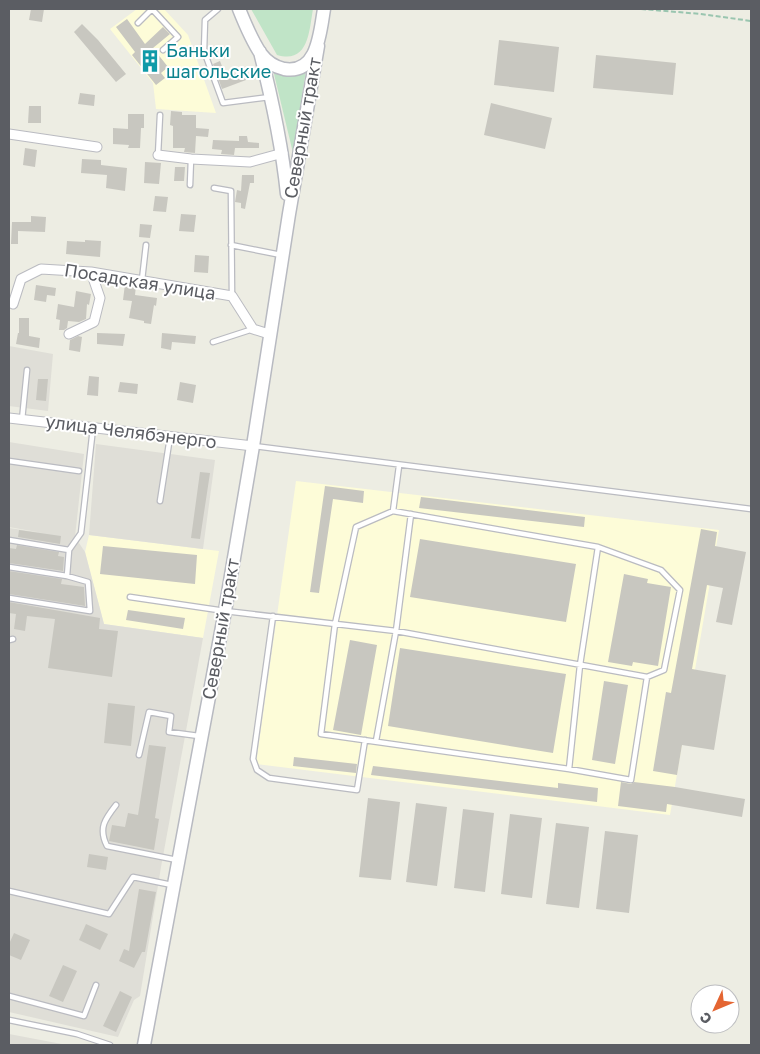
<svg xmlns="http://www.w3.org/2000/svg" width="760" height="1054" font-family="'Golos Text',sans-serif">
<style>
.commercial{fill:#fdfcd8}
.industrial{fill:#dfded7}
.green{fill:#c0e4c7}
.building{fill:#c8c7c0}
.lines{fill:none;stroke-linecap:round;stroke-linejoin:round}
.service-casing{stroke:#babbc1;stroke-width:7}
.minor-casing{stroke:#babbc1;stroke-width:11}
.secondary-casing{stroke:#b8bac1;stroke-width:15}
.path{stroke:#99c5af;stroke-width:2;stroke-dasharray:5 2.5;stroke-linecap:butt}
.service{stroke:#fff;stroke-width:4.5}
.minor{stroke:#fff;stroke-width:9}
.secondary{stroke:#fff;stroke-width:12}
.labels{text-anchor:middle;stroke-width:4;stroke-linejoin:round;paint-order:stroke}
.culture-label{font-size:18px;fill:#0d838f;stroke:#fff;text-anchor:start}
.street-label{font-size:18px;fill:#5b5d63;stroke:#fff}
</style>
<rect width="100%" height="100%" fill="#edede3"/>
<path class="commercial" d="M137,9H164L188,35L216,113L156,109L153,83L110,29Z
M296,481L719,530L670,815L256,764Z
M89,535L219,551L203,638L104,624L85,552Z"/>
<path class="industrial" d="M9,346L53,354L48,411L9,406Z
M9,442L84,454L75,537L85,552L104,624L203,638L161,867L140,996L134,1000L118,1037L9,1012V528L43,533L9,527Z
M96,444L215,460L203,549L89,535Z
M9,1034L67,1045H9Z"/>
<path class="green" d="M251,9H313C309,31 309,64 277,55Z
M306,70L293,153L274,74L289,75Z"/>
<path class="building" d="M31,9H44L42,22L29,20Z
M127,19L145,44L163,27L170,34L153,48L168,67L161,73L165,78L156,85L132,55L135,52L116,27Z
M82,24L98,40L126,74L116,82L74,32Z
M499,40L559,47L554,92L494,85Z
M596,55L676,63L673,95L593,88Z
M220,61L226,77L243,71L246,80L222,89L213,64Z
M80,93L95,95L94,106L78,104Z
M491,103L552,118L545,149L484,135Z
M29,106H41V123H28Z
M171,111L182,112V115H196V128L209,129L208,137L196,136L195,153L184,152L185,148H173V126L170,125Z
M128,114H144V128H141L140,148H128L129,145L113,144V128L128,129Z
M239,136H247L248,142L259,143V148H235L234,155L221,154L222,150L212,149L213,140L239,141Z
M25,148L37,150L35,167L23,165Z
M82,159L101,160V165L127,168L125,191L106,188L107,175L81,173Z
M145,162L161,163L159,184L144,183Z
M175,167H185L184,181H174Z
M242,175H254V183H250L245,209L241,208V203L235,202L237,190L241,191Z
M155,196L168,197L166,212L153,211Z
M181,214L196,215L194,232L179,231Z
M31,216L46,217L45,232L18,231V244H11L12,222H31Z
M140,224L152,225L150,238L139,237Z
M85,240L101,241L100,257L66,254L67,241L85,242Z
M195,255L209,256L208,273L194,272Z
M125,284L136,286L135,295L157,298L156,306L154,305L151,324L144,323V321L129,318L132,301L123,300Z
M36,285L56,288L55,296L47,295L46,302L34,300Z
M76,291L91,294L89,305L87,304L86,319L79,322L68,321L67,328L64,330H59L60,320L56,319L58,304L74,307Z
M19,318H29V336L40,338L39,348L16,344L18,333H19Z
M97,333L125,334L123,346L97,344Z
M162,333L196,336L195,344L172,342L171,350L161,348Z
M78,336L82,337L80,352L69,350L70,340Z
M89,376L99,377L98,396L87,395Z
M38,379H48L46,401L36,400Z
M120,382L138,384L137,394L118,392Z
M180,382L196,385L193,403L177,400Z
M200,472L210,473L200,539L191,538Z
M325,486L364,491L363,503L333,499L319,593L310,592Z
M421,497L585,517L584,527L419,508Z
M701,529L717,532L715,546L746,552L732,625L716,622L723,588L707,585L692,669L726,675L714,750L682,745L677,775L653,771L666,692L671,693Z
M19,530L61,536L60,544L18,537Z
M420,539L576,564L566,622L410,597Z
M17,545L59,552L58,556L64,557L63,571L9,563V548L16,549Z
M103,546L197,555L195,584L100,574Z
M9,571L62,579L61,584L84,587L85,606L9,594Z
M624,574L648,579L647,583L671,587L658,666L633,662L632,666L608,662Z
M9,602L100,618L99,629L118,631L112,677L48,668L55,619L27,616L25,631L14,629L16,614L9,613Z
M128,610L185,618L183,629L126,620Z
M350,640L377,645L361,735L333,730Z
M400,648L566,674L553,753L388,726Z
M604,681L628,685L615,764L592,760Z
M108,703L135,706L131,746L104,743Z
M149,745L166,747L155,818L159,819L154,850L109,841L112,825L125,827L128,813L138,815Z
M294,757L357,764L356,773L293,766Z
M373,766L558,788V783L598,788L597,802L371,775Z
M621,782L631,784L634,782L675,787L745,799L742,817L667,804L666,812L618,806Z
M368,798L400,802L391,880L359,877Z
M416,803L447,807L437,886L406,882Z
M463,809L494,813L485,892L454,888Z
M510,814L542,818L532,898L501,894Z
M556,823L589,827L579,908L546,904Z
M605,831L638,835L629,913L596,909Z
M89,854L108,857L106,870L87,867Z
M139,889L156,892L145,952H142L134,968L119,961L124,949L129,951Z
M86,924L108,934L100,950L79,940Z
M14,933L30,940L21,960L9,955V944Z
M63,965L77,971L63,1002L49,996Z
M120,991L132,997L116,1032L103,1026Z"/>
<g class="lines">
<defs>
<path id="service" d="M152,9L178,37L163,50
M218,9L205,20L204,51L223,103L270,97
M138,23L152,9
M158,155L160,115
M190,185L191,159
M214,188L231,191L232,296
M231,245L281,255
M142,280L146,245
M213,342L253,329
M22,420L27,370
M254,446L751,509
M9,461L79,471
M399,466L393,511L598,547L580,665L569,769
M160,501L170,437
M393,511L356,527L335,624L321,734L569,769L631,780L647,677L664,670L680,590L661,570L598,547
M9,540L69,550
M9,567L67,576L88,582L90,611L9,598
M67,576L69,550L81,533L93,428
M130,597L225,611L396,631L647,677
M273,616L253,759L257,770L269,778L357,790L365,740
M9,640L13,639
M376,741L396,631L411,514
M139,755L149,712L171,716L169,732L199,736
M116,805C105,819 98,828 107,846L177,860
M9,891L109,914L133,877L172,885
M9,996L84,1016L96,985
M9,1020L77,1034L110,1045"/>
<path id="minor" d="M9,134L97,147
M158,155L191,159L250,162L283,153
M13,304L21,279L41,269L91,272L232,296L253,329L269,334
M69,334L94,322L100,298L91,272
M9,418L253,446"/>
<path id="secondary" d="M239,9C245,24 252,41 261,54C267,62 275,67 284,69C318,75 320,32 324,9
M260,52C272,99 282,145 287,194
M144,1045L225,611L253,446L289,214L318,46"/>
</defs>
<use href="#service" class="service-casing"/>
<use href="#minor" class="minor-casing"/>
<use href="#secondary" class="secondary-casing"/>
<path class="path" d="M641,9L701,14L751,21"/>
<use href="#service" class="service"/>
<use href="#minor" class="minor"/>
<use href="#secondary" class="secondary"/>
</g>
<defs>
<symbol id="building-bare" viewBox="-9 -9 18 18"><path d="M-4-6H4V6H1V3H-1V6H-4ZM-2.5-4.3h1.7v1.8h-1.7ZM.8-4.3h1.7v1.8H.8ZM-2.5-1h1.7V.8h-1.7ZM.8-1h1.7V.8H.8Z" fill="#0f9aa8" stroke="#fff" stroke-width="2.5" paint-order="stroke"/></symbol>
</defs>
<g fill-rule="evenodd">
<use href="#building-bare" x="134" y="45" width="32" height="32"/>
</g>
<g class="labels">
<g class="culture-label">
<text x="166" y="57">Баньки<tspan x="166" dy="21">шагольские</tspan></text>
</g>
<g class="street-label">
<text transform="translate(303 128) rotate(-80)" y="6">Северный тракт</text>
<text transform="translate(140 282) rotate(9)" y="6">Посадская улица</text>
<text transform="translate(131 432) rotate(7)" y="6">улица Челябэнерго</text>
<text transform="translate(221 629) rotate(-80)" y="6">Северный тракт</text>
</g>
</g>
<rect width="760" height="1054" fill="none" stroke="#5b5d63" stroke-width="20"/>
<g transform="translate(715 1009) rotate(226)"><circle r="24" fill="#ffffff" stroke="#bdbec1"/>
<path d="M0-4L9 19L0 12L-9 19Z" fill="#e46532"/>
<text y="-8" font-size="14" font-weight="bold" text-anchor="middle" fill="#5b5d63">С</text>
</g>
</svg>
